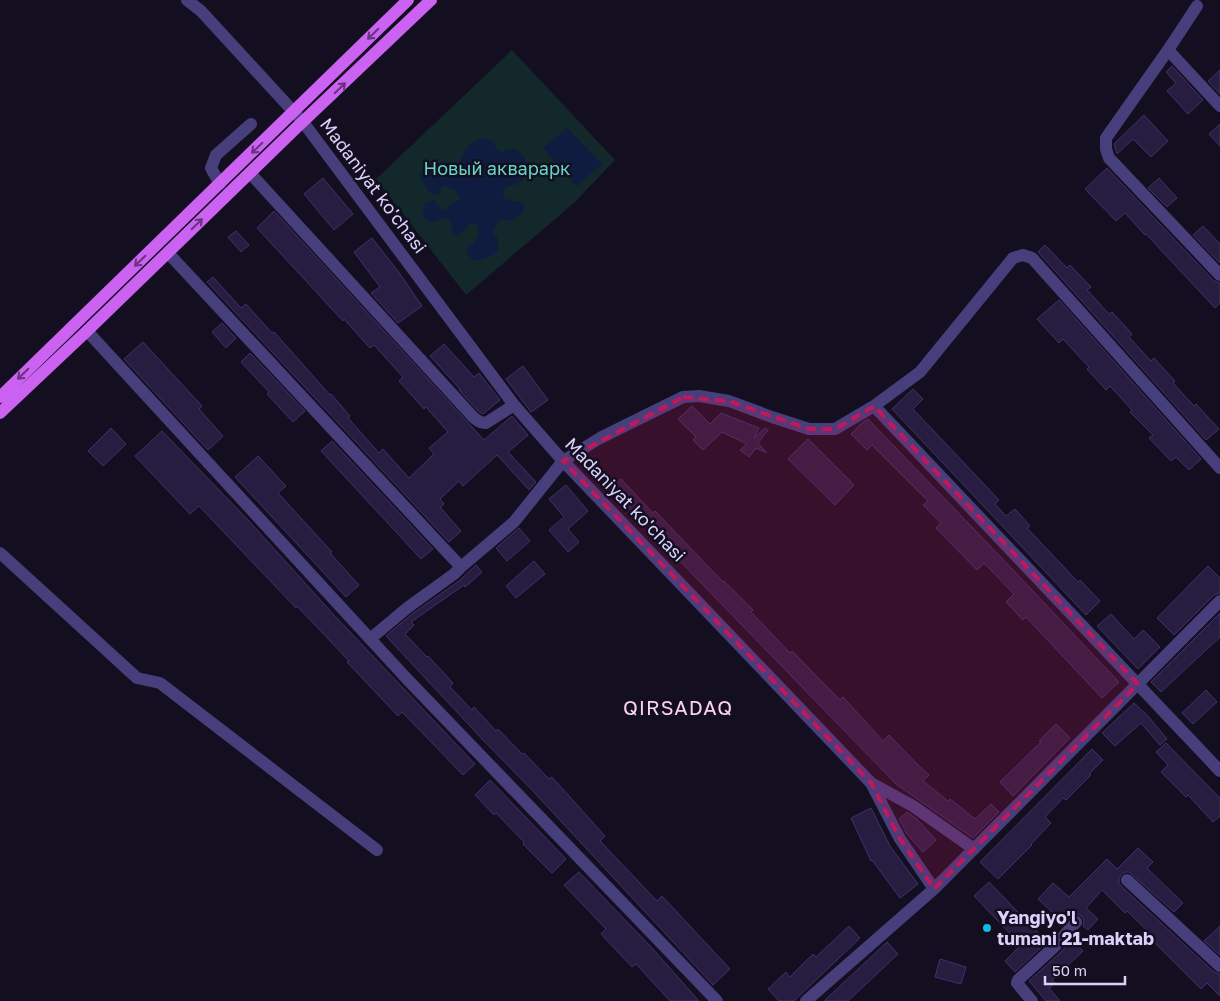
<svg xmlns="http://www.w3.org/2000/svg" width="1220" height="1001" font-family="'Golos Text',sans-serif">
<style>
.green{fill:#12282a}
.water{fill:#0f1c3f}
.building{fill:#271d40;stroke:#42306a}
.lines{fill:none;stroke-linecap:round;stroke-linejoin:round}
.minor{stroke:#473e7c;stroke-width:12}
.major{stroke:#cc62f2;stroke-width:12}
.oneway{stroke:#67347e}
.marked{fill:#c2185b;fill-opacity:0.2;stroke:#c2185b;stroke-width:4;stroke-dasharray:10 6;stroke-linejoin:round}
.poi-dot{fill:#12bbe7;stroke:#140f20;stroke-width:2}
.labels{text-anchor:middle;stroke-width:5;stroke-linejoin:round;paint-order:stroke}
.park-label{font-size:18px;fill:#64d5c5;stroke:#140f20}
.street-label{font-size:18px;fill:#dbd2fb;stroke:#140f20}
.poi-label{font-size:18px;font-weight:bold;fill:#dbd2fb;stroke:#140f20;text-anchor:start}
.quarter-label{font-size:20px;letter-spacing:1px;fill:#fcd4e9;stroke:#140f20}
</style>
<rect width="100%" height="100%" fill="#140f20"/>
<path class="green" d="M512,50L615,160L575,202L466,295L376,179Z"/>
<path class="water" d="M567,128L602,164L577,186L543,148Z
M481,139H487L493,141L496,149L501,152C505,151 509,149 513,149C523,151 528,162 527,171C526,177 522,181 518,184L507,186L502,192L505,199L521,202L525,206L521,214L511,221L502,219L495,226L493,233L498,239V251C492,256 478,264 471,258C469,256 467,253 466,250C474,243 482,236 477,224L471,223L458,236L453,234L450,220L446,218L431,223L428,221L422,214L426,203L433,200L438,204L442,211L460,199L456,191L445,186L440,188L441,191C438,195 435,195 430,193L419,175L428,167C440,169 439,172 443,180C448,173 451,170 459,169C462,155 465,143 481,139Z"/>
<path class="building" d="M1172,66L1203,100L1188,114L1167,91L1176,83L1166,72Z
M1220,70V94L1208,81Z
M1144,115L1168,141L1151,157L1133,139L1117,154L1114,144Z
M1220,124V146L1209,134Z
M1107,168L1214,281L1220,283V303L1215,308L1146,234L1145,235L1125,213L1116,221L1085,189Z
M323,178L353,214L334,230L304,194Z
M1159,178L1177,198L1167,207L1148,188Z
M274,211L484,440L512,416L528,435L508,452L536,482L529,490L497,455L463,486L459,481L440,499L444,504L440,507L461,531L449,542L207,282L213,277L241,308L246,304L272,333L274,332L330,395L331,394L350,416L348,418L379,453L383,449L409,478L434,454L429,448L448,432L426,407L424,409L399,381L403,377L374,345L370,348L344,319L343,321L257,228Z
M1203,226L1220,244V263L1193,235Z
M236,231L249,245L241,252L228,237Z
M372,238L398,271L422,306L398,323L371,293L380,287L354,252Z
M1045,245L1067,268L1070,265L1091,287L1087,290L1109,314L1112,312L1132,334L1129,337L1151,361L1154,358L1175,381L1173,383L1194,406L1196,404L1219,429L1206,440L1038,252Z
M1059,300L1201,459L1189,470L1176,457L1171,461L1149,438L1153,435L1130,412L1132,410L1110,386L1106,390L1087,369L1089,367L1063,339L1059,343L1037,319Z
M222,323L236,338L226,348L212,332Z
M143,342L202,406L199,409L223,436L208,450L124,359Z
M444,344L474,377L479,373L500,400L483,414L479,412L459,390L460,389L430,356Z
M250,353L305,411L293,422L267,394L269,392L241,362Z
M523,366L548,400L531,412L506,379Z
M913,389L923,399L913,409L999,500L995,504L1006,516L1015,509L1030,526L1027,528L1078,582L1080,580L1100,601L1086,615L892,409Z
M692,406L710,424L721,413L759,428L754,438L765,428L768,430L758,443L767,453L756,448L749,457L740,450L747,444L722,432L703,450L693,440L696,437L678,419Z
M868,419L996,552L1119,682L1102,698L1026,617L1023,620L1006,602L1014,594L984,563L977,570L936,528L941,523L923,505L928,501L872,445L867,450L851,434L863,422Z
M111,428L126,444L103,466L88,451Z
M162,431L249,521L333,614L475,764L463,775L402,712L398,716L347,662L349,661L297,606L296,608L199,506L190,514L135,456Z
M808,439L854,485L835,505L788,459Z
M332,441L433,549L421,559L321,451Z
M258,456L286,486L278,493L332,552L330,553L359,585L346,597L235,477Z
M621,479L653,513L655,511L723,582L724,581L753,610L751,612L790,653L792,651L840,700L843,697L883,741L889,735L919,766L929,775L923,781L948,801L950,799L975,819L991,804L999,812L973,838L896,784L610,489Z
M566,485L588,511L568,529L579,542L568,552L549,530L564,517L549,499Z
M519,528L530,541L507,561L496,548Z
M534,561L545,574L516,598L506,586Z
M476,565L482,572L465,587L464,585L411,622L414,625L405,634L427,657L428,656L453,683L450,687L472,710L474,707L496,731L498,729L522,754L524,753L549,779L552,777L605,836L600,841L657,901L662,896L730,969L713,985L531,789L484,741L386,636L412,614L459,581Z
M1208,566L1220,578V593L1214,595L1174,635L1157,618Z
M1220,613V637L1161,692L1151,682Z
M1111,614L1134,639L1143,630L1160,647L1138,669L1097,626Z
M1206,690L1217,702L1193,724L1182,713Z
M1134,703L1148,716L1167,739L1160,745L1141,723L1115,746L1102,733Z
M1056,724L1070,738L1013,796L1000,782L1041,742L1039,741Z
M1166,743L1220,798V816L1213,822L1188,795L1186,797L1161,772L1168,765L1156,752Z
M1092,749L1103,760L1089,774L1091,775L1066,800L1063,798L1045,817L1051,823L1031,844L1032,845L998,879L980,862Z
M490,780L566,859L552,873L523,844L524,842L496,813L494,815L475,795Z
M871,808L890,846L918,884L900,898L872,860L871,861L851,818Z
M907,812L917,819L936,840L923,852L907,834L899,819Z
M1138,848L1153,862L1147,868L1183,903L1174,912L1129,872H1125L1121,875L1119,879V883L1121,886L1214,972L1220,974V996L1207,983L1201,989L1153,941L1155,938L1127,911L1125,913L1102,890L1086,908L1098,919L1088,930L1083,926L1084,920L1081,916L1077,914L1073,915L1064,923L1038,899L1053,883L1069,897L1107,859L1117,869Z
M579,872L652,948L699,1001H670L636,964L632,967L601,934L606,929L564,885Z
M989,882L1047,942L1015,972L1005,961L1021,945L974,896Z
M849,926L860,938L794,1001H779L768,989L786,972L790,977L813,954L816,957Z
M1220,926V955L1204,941Z
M1072,939L1083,951L1052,980L1055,983L1049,988L1060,1001H1046L1029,981L1060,953Z
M887,942L898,954L848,1001H824Z
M940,959L966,967L961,984L935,977Z"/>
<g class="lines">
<path class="minor" d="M187,0L201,11L303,122L514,405L563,461L871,783L900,839L934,889
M1197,6L1168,50L1106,138V149L1109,158L1220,275
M1168,50L1220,106
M250,173L474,418L480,422L486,423L514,405
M220,184L211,168L216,155L251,124
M168,253L461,567L514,522L563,461L600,438L683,397L699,396L729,401L772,417L809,429H835L874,406L920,372L1013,258L1023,255L1032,258L1220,468
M87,331L407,679L717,1001
M874,406L1220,771
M0,553L137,678L160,683L377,850
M370,639L407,608L454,574L461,567
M871,783L913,806L974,849
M1127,880L1220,966
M806,1001L934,889L1220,601
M1032,1001L1017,983L1018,980L1054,947L1076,922"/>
<path class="major" d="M0,397L408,0
M0,413L87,331L294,130L431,0"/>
</g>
<defs><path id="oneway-shaft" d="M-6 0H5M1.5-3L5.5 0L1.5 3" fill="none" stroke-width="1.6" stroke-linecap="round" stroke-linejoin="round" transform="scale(1.25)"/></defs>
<g class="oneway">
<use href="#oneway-shaft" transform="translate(373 34) rotate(136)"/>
<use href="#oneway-shaft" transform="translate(340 88) rotate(-44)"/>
<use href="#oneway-shaft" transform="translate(257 148) rotate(136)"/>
<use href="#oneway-shaft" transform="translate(197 224) rotate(-44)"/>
<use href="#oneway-shaft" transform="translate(140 261) rotate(136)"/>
<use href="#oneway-shaft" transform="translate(23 374) rotate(136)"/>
</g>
<path class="marked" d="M683,397L729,401L809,429H835L874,406L1138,684L934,889L900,839L871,783L563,461Z"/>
<circle class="poi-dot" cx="987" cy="928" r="5"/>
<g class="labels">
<g class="park-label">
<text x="497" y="175">Новый акварарк</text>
</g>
<g class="street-label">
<text transform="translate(373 186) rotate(53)" y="6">Madaniyat ko'chasi</text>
<text transform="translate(625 500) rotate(46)" y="6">Madaniyat ko'chasi</text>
</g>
<g class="poi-label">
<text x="997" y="924">Yangiyo'l<tspan x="997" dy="21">tumani 21-maktab</tspan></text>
</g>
<g class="quarter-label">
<text x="678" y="715">QIRSADAQ</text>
</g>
</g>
<path d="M1045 976v8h80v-8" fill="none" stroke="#dbd2fb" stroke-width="2.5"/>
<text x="1052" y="976" font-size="15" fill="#dbd2fb" stroke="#140f20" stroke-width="4" paint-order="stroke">50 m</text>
</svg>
